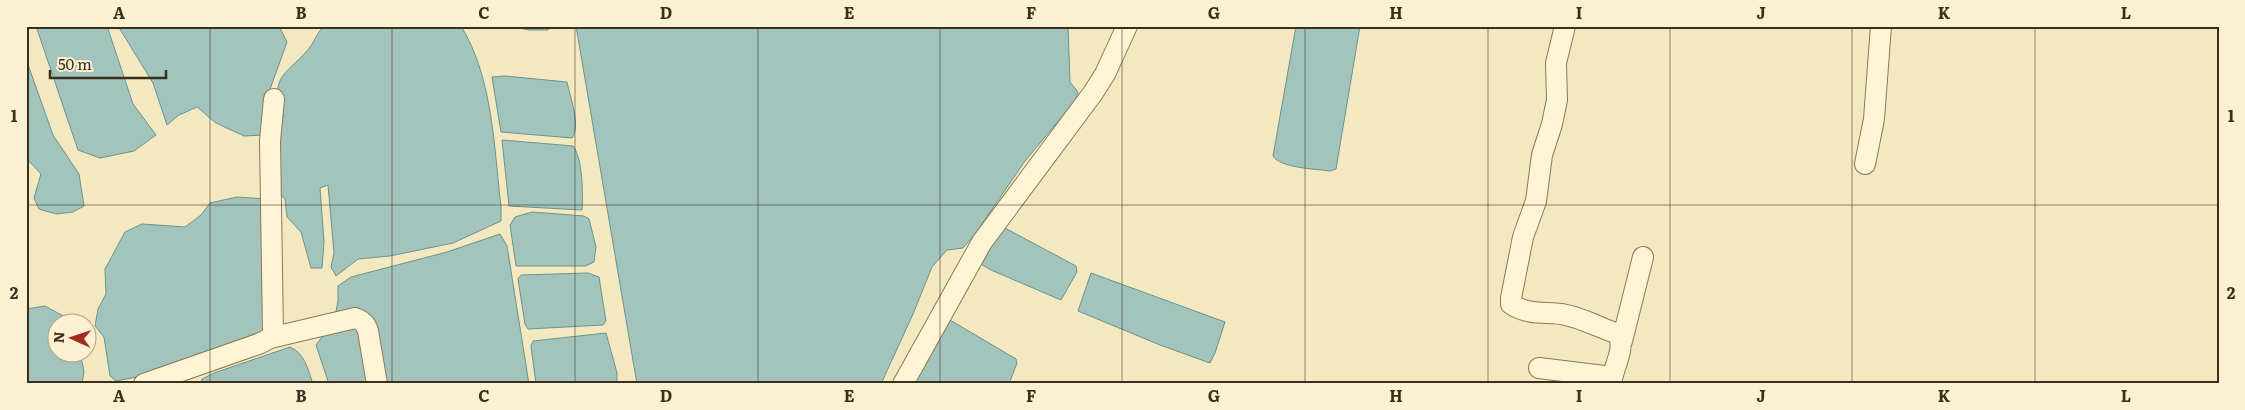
<svg xmlns="http://www.w3.org/2000/svg" width="2245" height="410" font-family="Literata,serif">
<style>
.water{fill:#a3c4bd;stroke:#69948d}
.lines{fill:none;stroke-linecap:round;stroke-linejoin:round}
.minor-casing{stroke:#8e7856;stroke-width:22}
.minor{stroke:#fcf4d5;stroke-width:20}
.grid{fill:none;stroke:#3c2e1c;stroke-width:1;stroke-opacity:0.55}
.neatline{fill:none;stroke:#3c2e1c;stroke-width:2}
.grid-label{font-size:16px;text-anchor:middle;font-weight:bold;fill:#3c2e1c}
</style>
<rect width="100%" height="100%" fill="#f3e8c0"/>
<path class="water" d="M36,26H107L133,104L156,135L134,151L100,158L78,150Z
M118,26H279L287,42L269,92L263,135L244,136L216,123L197,107L179,115L167,125L153,83Z
M324,26H461C493,78 494,148 501,207V221L453,243L390,256L358,259L336,276L331,267L334,253L328,185L320,188L324,242L322,268H311L301,232L287,217L285,199L274,188L273,134L284,116C266,75 290,73 311,46C315,39 318,32 324,26Z
M510,26H550L548,30H529Z
M576,26H1068L1070,82L1078,92L1075,101L1025,161L975,234L963,248L947,250L932,267L913,314L881,384H637Z
M1296,26H1360L1336,169L1330,171C1316,169 1280,168 1273,156Z
M26,59L53,135L79,174L84,206L73,212L56,214L39,209L34,198L41,174L26,158Z
M505,76L567,82C570,97 581,125 572,138L501,132L492,77Z
M502,140L573,146C583,159 583,194 582,210L509,206Z
M237,197L267,199L270,208L261,230L265,256V332L152,374L116,381L110,376L104,337L95,326L98,309L106,294L105,269L125,232L142,224L185,227L201,215L210,203Z
M532,212L584,216L589,219L596,247L594,262L585,266H516L510,225L515,217Z
M1001,226L1076,266L1077,272L1061,300L991,270L979,263Z
M500,234L507,246L529,384H329L316,345L334,321L338,301V286L351,277L447,252Z
M588,273L599,277L606,321L603,325L528,329L525,324L518,279L521,275Z
M1091,273L1225,322L1215,353L1210,363L1160,345L1078,311Z
M45,306L67,318L70,322H58V352L80,353L84,371L82,384H26V309Z
M950,320L1016,359L1017,363L1009,384H909Z
M606,333L617,373V384H536L531,346L533,341Z
M290,347C305,353 308,370 313,384H200L202,379L214,373Z"/>
<g class="lines">
<defs>
<path id="minor" d="M1565,26L1556,63L1557,100L1552,124L1542,155L1536,201L1523,237L1511,298V304C1527,315 1544,312 1561,314C1581,317 1600,328 1618,334C1626,349 1613,367 1611,384
M1865,164L1874,119L1881,26
M270,338L355,318C363,321 366,324 368,331L377,384
M1622,341L1643,257
M1539,368L1612,377
M144,384L261,343L270,338L273,333L270,141L274,99
M903,384L982,242L1093,93L1105,74L1127,26"/>
</defs>
<use href="#minor" class="minor-casing"/>
<use href="#minor" class="minor"/>
</g>
<path class="grid" d="M210,26V384M392,26V384M575,26V384M758,26V384M940,26V384M1122,26V384M1305,26V384M1488,26V384M1670,26V384M1852,26V384M2035,26V384M26,205H2219"/>
<rect width="2245" height="410" fill="none" stroke="#f9f1d1" stroke-width="55"/>
<g transform="translate(72 338) rotate(273)"><circle r="24" fill="#f9f1d1" stroke="#ada389"/>
<path d="M0-4L9 19L0 12L-9 19Z" fill="#a4291f"/>
<text y="-8" font-size="14" font-weight="bold" text-anchor="middle" fill="#3c2e1c">N</text>
</g>
<path d="M50 70v8h116v-8" fill="none" stroke="#3c2e1c" stroke-width="2.5"/>
<text x="58" y="70" font-size="15" fill="#3c2e1c" stroke="#f9f1d1" stroke-width="4" paint-order="stroke">50 m</text>
<rect x="28" y="28" width="2190" height="354" class="neatline"/>
<g class="grid-label">
<text x="119" y="19">A</text>
<text x="301" y="19">B</text>
<text x="484" y="19">C</text>
<text x="666" y="19">D</text>
<text x="849" y="19">E</text>
<text x="1031" y="19">F</text>
<text x="1214" y="19">G</text>
<text x="1396" y="19">H</text>
<text x="1579" y="19">I</text>
<text x="1761" y="19">J</text>
<text x="1944" y="19">K</text>
<text x="2126" y="19">L</text>
<text x="14" y="122">1</text>
<text x="2231" y="122">1</text>
<text x="14" y="299">2</text>
<text x="2231" y="299">2</text>
<text x="119" y="402">A</text>
<text x="301" y="402">B</text>
<text x="484" y="402">C</text>
<text x="666" y="402">D</text>
<text x="849" y="402">E</text>
<text x="1031" y="402">F</text>
<text x="1214" y="402">G</text>
<text x="1396" y="402">H</text>
<text x="1579" y="402">I</text>
<text x="1761" y="402">J</text>
<text x="1944" y="402">K</text>
<text x="2126" y="402">L</text>
</g>
</svg>
